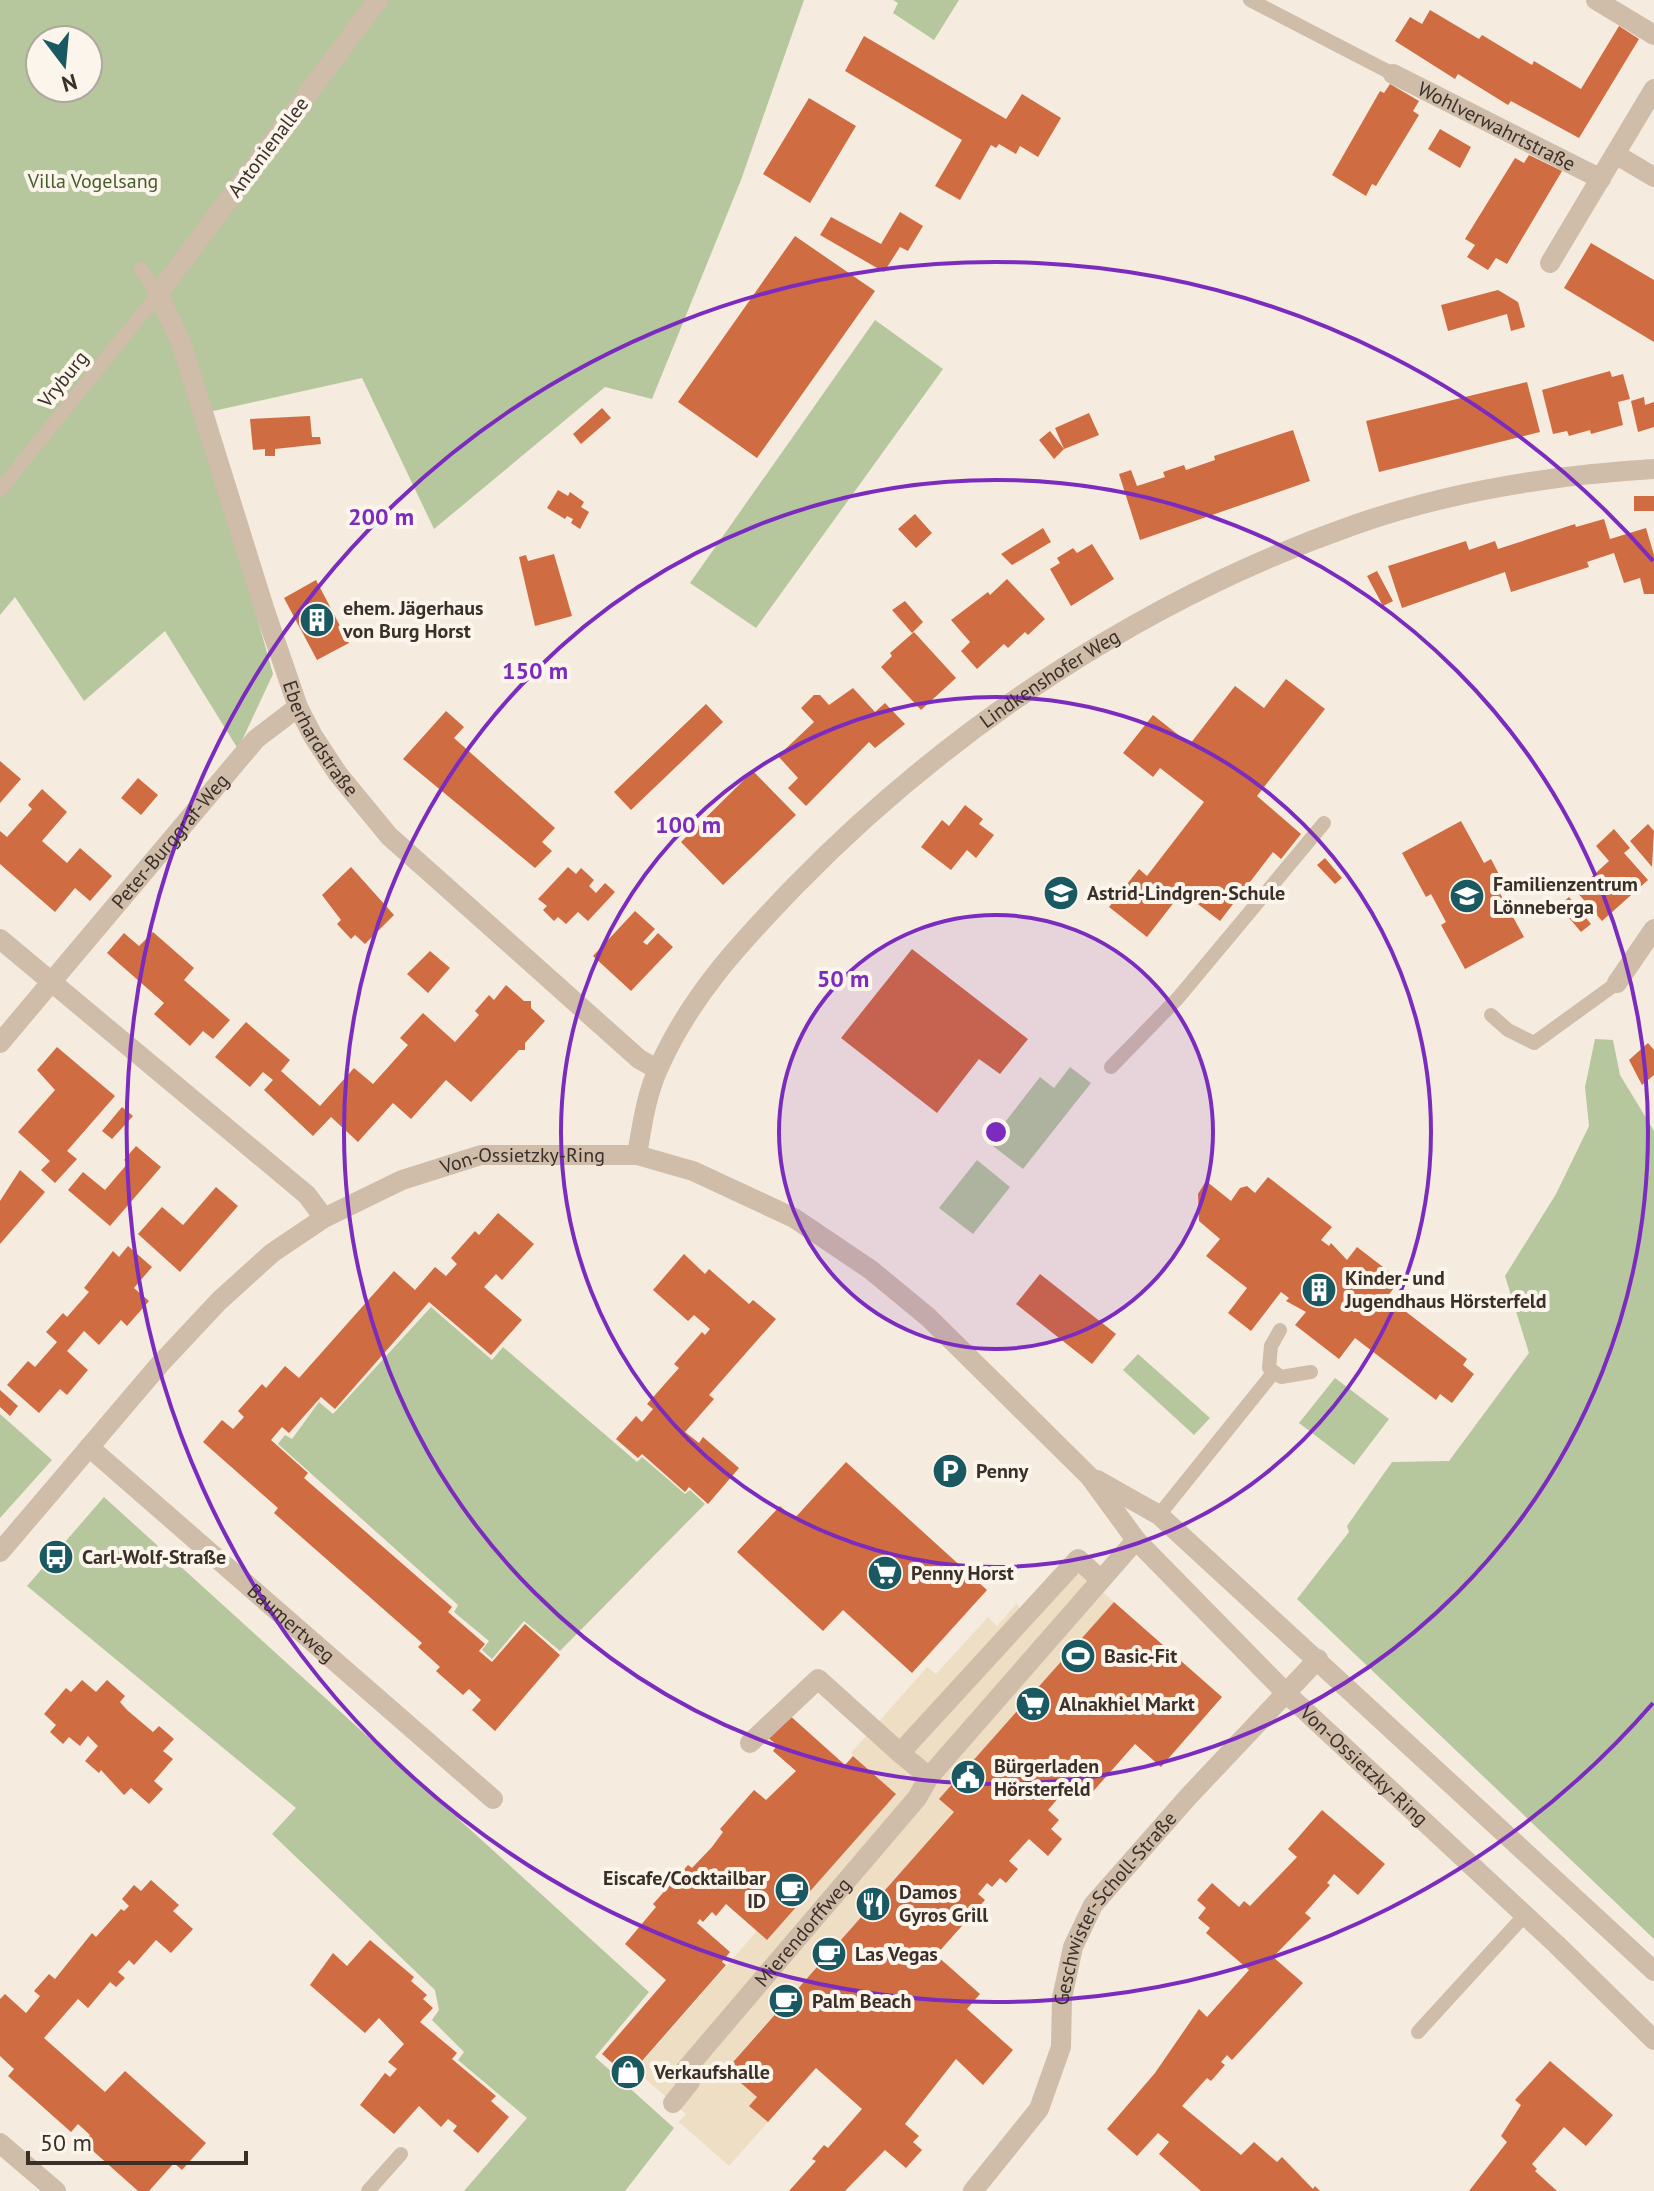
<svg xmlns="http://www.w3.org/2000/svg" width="1654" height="2191" font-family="'PT Sans',sans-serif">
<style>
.green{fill:#b6c69d;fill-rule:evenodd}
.plaza{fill:#eedec4}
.building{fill:#d06c41}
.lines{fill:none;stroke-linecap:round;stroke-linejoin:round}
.lane{stroke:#cfbca9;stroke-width:14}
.street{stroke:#cfbca9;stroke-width:20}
.ring{fill:none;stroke:#7b2cbf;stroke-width:4}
.labels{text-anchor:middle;stroke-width:8;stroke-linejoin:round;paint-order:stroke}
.street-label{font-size:20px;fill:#3b3029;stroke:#fcf5ec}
.park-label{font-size:20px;fill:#475c2b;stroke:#fcf5ec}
.poi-label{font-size:20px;font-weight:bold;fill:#3b3029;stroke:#fcf5ec;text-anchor:start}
.centre{fill:#7b2cbf;stroke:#fcf5ec;stroke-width:4}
.ring-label{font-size:24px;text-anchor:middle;font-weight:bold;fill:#7b2cbf;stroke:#fcf5ec;stroke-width:8;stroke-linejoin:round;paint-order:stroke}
</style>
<rect width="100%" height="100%" fill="#f5ecdf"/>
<path class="green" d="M0,0H804L741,180L652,399L605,387L434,529L362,378L200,414L273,674L238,749L165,631L84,701L15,597L0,615ZM40,40H88V88H40Z
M893,0H959L934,40L893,13L898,3Z
M875,320L943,369L756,628L690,583Z
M1595,1039L1613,1040L1620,1075L1654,1131V1939L1297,1599L1349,1532L1347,1526L1392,1462L1449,1461L1529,1353L1505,1276L1556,1194L1589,1126L1585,1087Z
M1070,1067L1091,1083L1023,1169L989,1143L1040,1077L1054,1088Z
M977,1160L1010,1187L973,1234L939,1208Z
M431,1307L492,1360L503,1347L637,1462L642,1457L685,1494L690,1490L705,1504L560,1651L524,1621L492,1659L482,1650L489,1641L454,1612L458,1605L278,1444L285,1435L292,1439L319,1402L333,1414Z
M1138,1354L1210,1418L1194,1435L1123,1370Z
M1335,1378L1389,1419L1354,1465L1299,1423Z
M0,1414L52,1460L0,1518Z
M104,1497L649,1992L595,2057L674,2128L625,2191H464L527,2118L458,2060L464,2052L432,2020L439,2010L435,1990L272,1834L296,1808L27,1586Z"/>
<path class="plaza" d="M1065,1559L1114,1602L940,1799L954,1812L726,2069L757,2097L750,2106L768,2122L729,2166L679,2122L686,2114L635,2070L757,1931L767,1940L896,1794L851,1753L927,1667L936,1674L988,1617L997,1626L1017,1603L1020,1611Z"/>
<path class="building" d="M1430,10L1479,39L1482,35L1532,65L1534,61L1581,89L1619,26L1639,39L1579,138L1511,101L1508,105L1458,74L1455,79L1395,41L1410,17L1422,24Z
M864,36L1006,119L1022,94L1061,118L1038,157L1020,146L1016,154L999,144L996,148L991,145L960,200L935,186L962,140L845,71Z
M1390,84L1419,101L1413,111L1419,115L1376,186L1372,184L1366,196L1332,175L1380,91L1384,93Z
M809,98L856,126L810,203L763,174Z
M1440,129L1471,147L1460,168L1428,149Z
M1529,155L1562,171L1507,264L1496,258L1488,270L1467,257L1475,245L1465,239L1515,158L1524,163Z
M900,212L923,226L908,251L900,247L884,272L820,235L831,217L881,244Z
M795,236L875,291L757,458L678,402Z
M1591,243L1654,280V342L1564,288Z
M1498,290L1518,302L1525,327L1511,331L1507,314L1448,331L1441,305Z
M1610,371L1612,377L1623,374L1630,399L1618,402L1623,425L1591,434L1590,430L1569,436L1567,431L1553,434L1542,390Z
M1527,382L1540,432L1379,472L1366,421Z
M1644,397L1645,405L1654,402V427L1638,432L1631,401Z
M602,408L611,418L581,444L573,434Z
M1089,413L1099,435L1064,449L1054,459L1039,440L1050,431L1064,449L1055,428Z
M310,416L312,437H320L321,444L275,449V456H265V449L253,450L250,419Z
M1293,430L1310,481L1140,540L1119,474L1131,470L1137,486L1165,477L1163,472L1184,465L1186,470L1215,460L1214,456Z
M558,490L568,496L570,492L584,502L581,507L589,512L580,529L571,523L573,519L567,516L565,519L547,508Z
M1634,496H1654V511H1634Z
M915,514L932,533L916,548L898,529Z
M1604,519L1610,539L1646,528L1654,555V594H1644L1640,578L1624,583L1614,553L1587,562L1589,567L1511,592L1505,572L1402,608L1388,566L1466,541L1469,550L1495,541L1498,549L1575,524L1576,527Z
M1043,528L1051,542L1012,565L1001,554Z
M1092,544L1114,579L1071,606L1050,569L1060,563L1057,558L1073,548L1077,553Z
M554,554L572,616L535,626L519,557L526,555L528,561Z
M1377,571L1393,601L1383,606L1367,576Z
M1007,579L1045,619L1028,635L1025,632L1008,648L1004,644L977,669L961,651L970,642L951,620L988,592L990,595Z
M316,580L349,643L317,660L284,598Z
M905,601L923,622L912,633L892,610Z
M914,632L956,678L921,710L881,667L892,656L890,653Z
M1286,679L1325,709L1257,796L1301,834L1281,859L1273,852L1220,921L1182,892L1147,937L1109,907L1139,869L1147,876L1204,802L1160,768L1153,777L1123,753L1153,715L1190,744L1235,686L1264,708Z
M853,688L875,712L885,703L905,724L875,748L869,742L806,806L788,788L798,778L778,756L814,722L801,708L814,695H820L829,705Z
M706,704L723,722L631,810L614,792Z
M446,711L464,727L454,738L555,828L542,842L552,851L535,868L403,759Z
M0,761L21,779L0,803Z
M753,771L796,815L723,885L681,842Z
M138,778L158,795L141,815L121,798Z
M42,789L67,812L42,841L67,863L80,848L112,876L90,901L75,888L55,912L0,864V831L7,837L32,809L28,805Z
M965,805L983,819L979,824L994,835L976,858L967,850L951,870L921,847L942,820L949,826Z
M1461,821L1484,863L1491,859L1503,882L1496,886L1524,937L1465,969L1441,925L1446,922L1431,894L1426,897L1402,853Z
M1648,824L1654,831L1652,867L1630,841Z
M1614,829L1630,848L1624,853L1648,880L1602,921L1576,891L1609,861L1596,846Z
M1325,858L1342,878L1335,884L1317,865Z
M351,867L394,915L365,944L355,935L351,939L337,924L341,920L322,895Z
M568,867L576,874L581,868L594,880L589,886L596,893L605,883L615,892L588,921L578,912L566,924L558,917L554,921L543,910L547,906L538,899Z
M1569,897L1591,924L1581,932L1559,906Z
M635,911L655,929L643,942L647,945L658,933L673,947L631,991L593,956Z
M153,932L194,968L184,980L230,1020L213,1039L203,1031L190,1046L154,1014L164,1003L107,953L124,933L139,946Z
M912,949L1028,1039L1000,1074L979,1059L937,1113L841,1038Z
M430,951L450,968L428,993L407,974Z
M506,985L524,1001H531V1008L545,1021L525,1043V1050H519L471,1102L446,1080L411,1119L393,1103L358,1142L331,1117L313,1136L264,1090L273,1080L263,1072L250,1087L215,1057L246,1022L290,1060L281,1071L320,1106L354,1068L373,1084L408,1045L400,1038L423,1013L455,1042L479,1015L475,1011L489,995L494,1000Z
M1648,1043L1654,1050V1075L1642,1085L1629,1060Z
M57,1047L115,1096L67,1151L77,1159L55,1183L41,1170L50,1161L18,1132L55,1090L37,1070Z
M122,1107L133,1116L112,1139L102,1131Z
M136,1146L161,1167L110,1226L68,1190L83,1172L105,1190L128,1163L124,1160Z
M20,1170L45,1192L0,1244V1201Z
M1268,1177L1332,1227L1321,1240L1329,1246L1331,1243L1347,1260L1357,1247L1400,1280L1387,1297L1467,1359L1463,1365L1474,1374L1452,1403L1440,1394L1436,1400L1355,1338L1339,1359L1295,1325L1306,1312L1286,1301L1289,1298L1281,1292L1251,1331L1228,1313L1247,1288L1206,1256L1220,1239L1199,1221L1198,1194L1206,1181L1231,1201L1240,1188L1247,1186L1255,1193Z
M216,1187L238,1206L180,1272L138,1234L162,1207L183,1225Z
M498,1213L534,1244L502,1280L496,1274L484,1287L522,1320L491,1355L429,1302L335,1409L321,1397L289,1433L282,1427L271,1440L308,1473L304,1478L452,1607L448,1612L485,1644L479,1651L492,1662L525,1624L560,1655L495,1731L472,1710L481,1700L469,1689L463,1695L436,1671L440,1667L418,1647L422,1643L274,1513L278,1508L203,1442L222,1420L233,1429L244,1417L238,1411L262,1384L266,1388L285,1366L299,1378L394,1271L415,1290L435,1267L446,1276L457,1264L451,1258L475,1231L479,1235Z
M128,1246L152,1267L134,1288L149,1301L127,1326L121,1320L99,1345L84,1331L67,1351L88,1370L67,1395L60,1389L39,1413L7,1385L28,1361L35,1367L57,1342L46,1332L63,1313L67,1317L89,1292L84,1288L113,1251L119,1257Z
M684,1254L705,1274L709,1269L749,1304L753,1300L776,1319L709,1395L714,1399L685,1432L699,1443L703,1437L739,1468L708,1504L689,1487L685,1492L642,1454L638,1458L616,1439L636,1416L642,1422L653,1409L647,1404L679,1368L674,1364L702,1332L705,1335L710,1329L694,1315L688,1321L653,1290Z
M1040,1274L1116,1334L1092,1364L1016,1304Z
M0,1390L18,1406L10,1416L0,1407Z
M846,1462L987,1590L912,1673L843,1610L823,1631L737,1552L780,1506L794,1519Z
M1114,1602L1222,1697L1161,1767L1135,1744L1089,1796L1072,1782L1048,1810L1059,1820L1051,1829L1062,1839L1048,1856L1029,1839L1009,1861L1018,1869L1006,1883L1000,1878L992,1887L987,1883L978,1894L985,1900L936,1955L980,1994L967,2009L1013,2050L983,2085L956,2059L905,2124L919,2136L913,2142L922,2150L906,2168L885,2150L845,2191H789L816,2161L812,2159L824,2145L828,2148L862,2109L816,2068L768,2122L749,2106L757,2097L726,2070L954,1812L939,1799Z
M82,1680L96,1692L107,1680L125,1696L120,1702L127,1710L153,1732L159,1726L174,1739L163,1751L173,1759L154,1781L163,1789L149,1804L131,1788L124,1795L101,1770L99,1773L85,1761L98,1746L88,1736L80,1746L69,1737L63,1744L50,1732L56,1725L44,1714L66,1688L71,1692Z
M787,1713L845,1765L853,1756L896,1794L767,1940L726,1904L716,1916L712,1912L703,1922L700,1919L697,1923L730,1952L722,1962L726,1965L628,2077L602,2054L666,1980L625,1944L656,1907L653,1904L688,1865L692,1868L712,1847L723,1832L720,1829L754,1790L766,1800L796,1771L773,1751L777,1745L767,1737Z
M1322,1810L1385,1864L1358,1895L1334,1874L1327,1883L1330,1885L1305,1913L1311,1918L1273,1957L1303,1983L1232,2060L1227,2055L1221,2062L1225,2065L1211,2081L1207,2078L1182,2106L1241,2155L1254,2142L1277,2162L1282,2157L1313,2189L1315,2186L1320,2191H1201L1159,2154L1169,2142L1158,2133L1137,2156L1107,2129L1155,2073L1199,2009L1207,2017L1249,1970L1206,1933L1210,1928L1198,1918L1206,1908L1197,1900L1212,1883L1239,1907L1244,1901L1250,1906L1297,1857L1288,1849Z
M151,1880L179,1905L173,1911L193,1929L171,1953L156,1940L134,1965L129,1960L118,1972L125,1978L116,1987L110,1982L88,2008L78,1999L44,2038L105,2092L125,2071L206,2143L182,2170L174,2163L149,2191H138L83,2142L90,2135L78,2124L71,2132L8,2076L14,2069L0,2056V1999L5,1994L26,2013L40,1996L34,1991L49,1974L55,1979L92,1933L96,1937L121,1909L124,1911L129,1906L122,1899L134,1885L141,1891Z
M370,1940L414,1977L411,1981L427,1995L423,1999L433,2008L420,2022L457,2053L452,2059L496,2096L491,2101L509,2117L478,2153L453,2131L457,2126L448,2119L441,2127L419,2106L394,2134L360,2105L385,2073L390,2077L397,2069L388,2062L404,2044L379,2018L365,2033L310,1985L333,1953L347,1966Z
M1550,2061L1613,2115L1586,2146L1564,2127L1532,2164L1537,2169L1535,2171L1557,2191H1469L1507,2142L1501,2136L1521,2105L1515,2100Z"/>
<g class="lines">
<path class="lane" d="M1250,0L1393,74
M0,490L158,294L141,269
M1491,1015L1508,1030L1534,1043L1617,983
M1111,1067L1178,998L1324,823
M1280,1330L1271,1346L1269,1368L1281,1377L1311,1372
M1159,1515L1274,1372
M1418,2032L1524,1916
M368,2191L401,2154"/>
<g class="street">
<path id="s1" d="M378,0L158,294L181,342L265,611L298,707L313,736L338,774L389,836L639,1059L657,1069"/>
<path d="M1596,0L1654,35"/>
<path id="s2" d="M1393,74L1601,179"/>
<path d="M1615,154L1654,177"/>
<path d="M1550,263L1654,89"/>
<path d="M0,939L307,1195L324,1218"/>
<path d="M1617,983L1654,929"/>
<path id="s3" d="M0,1043L256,739L298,707"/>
<path id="s4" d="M637,1155C642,1126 646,1095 659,1067C691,995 741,942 795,886C949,728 1145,598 1354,525C1450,491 1552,475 1654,469"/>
<path id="s5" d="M89,1447L493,1799"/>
<path d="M1097,1480L1159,1515L1654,1971"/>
<path id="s6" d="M0,1552L160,1364L219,1301L272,1253L324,1218L402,1180L481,1155H637L693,1171L794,1218L871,1270L928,1317L1090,1477L1136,1540L1287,1694L1556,1944L1654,2040"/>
<path d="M750,1743L818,1679L900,1753"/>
<path d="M929,1777L900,1753L1078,1559L1100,1579"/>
<path id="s7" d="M673,2103L690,2082L681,2075L917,1798L929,1777L1136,1540"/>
<path d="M0,2143L56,2191"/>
<path id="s8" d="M973,2191L1039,2109L1061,2047L1062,1998L1073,1947L1093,1905L1188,1797L1318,1659"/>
</g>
</g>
<circle cx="996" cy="1132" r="217" fill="#7b2cbf" fill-opacity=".12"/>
<g class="ring">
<circle cx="996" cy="1132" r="217"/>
<circle cx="996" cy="1132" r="435"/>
<circle cx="996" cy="1132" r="652"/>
<path d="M1653 1703A870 870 0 1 1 1653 561"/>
</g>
<defs>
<symbol id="building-disc" viewBox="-11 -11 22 22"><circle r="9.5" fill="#1a5961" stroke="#fcf5ec"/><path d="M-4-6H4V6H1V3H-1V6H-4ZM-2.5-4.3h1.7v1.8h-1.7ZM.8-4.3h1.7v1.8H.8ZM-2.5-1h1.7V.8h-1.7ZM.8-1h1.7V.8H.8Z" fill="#fff"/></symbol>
<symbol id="school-disc" viewBox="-11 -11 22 22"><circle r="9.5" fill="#1a5961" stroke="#fcf5ec"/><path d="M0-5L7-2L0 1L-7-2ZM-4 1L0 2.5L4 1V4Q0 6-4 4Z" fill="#fff"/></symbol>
<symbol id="parking-disc" viewBox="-11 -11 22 22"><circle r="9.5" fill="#1a5961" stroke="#fcf5ec"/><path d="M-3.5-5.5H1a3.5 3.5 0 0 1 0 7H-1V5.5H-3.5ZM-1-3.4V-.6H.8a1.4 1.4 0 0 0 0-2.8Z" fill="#fff"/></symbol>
<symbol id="bus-disc" viewBox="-11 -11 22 22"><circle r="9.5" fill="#1a5961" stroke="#fcf5ec"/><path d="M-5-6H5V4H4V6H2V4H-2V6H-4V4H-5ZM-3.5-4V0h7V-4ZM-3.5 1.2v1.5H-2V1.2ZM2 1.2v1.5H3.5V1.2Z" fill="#fff"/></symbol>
<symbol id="supermarket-disc" viewBox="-11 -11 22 22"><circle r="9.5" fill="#1a5961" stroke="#fcf5ec"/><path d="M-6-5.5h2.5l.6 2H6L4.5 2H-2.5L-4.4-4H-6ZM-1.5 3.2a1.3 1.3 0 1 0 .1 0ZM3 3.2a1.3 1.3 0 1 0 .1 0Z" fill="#fff"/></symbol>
<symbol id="stadium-disc" viewBox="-11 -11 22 22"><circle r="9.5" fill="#1a5961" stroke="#fcf5ec"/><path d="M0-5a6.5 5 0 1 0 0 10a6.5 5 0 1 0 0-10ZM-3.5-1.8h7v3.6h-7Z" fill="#fff"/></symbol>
<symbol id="civic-disc" viewBox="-11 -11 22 22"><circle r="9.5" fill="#1a5961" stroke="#fcf5ec"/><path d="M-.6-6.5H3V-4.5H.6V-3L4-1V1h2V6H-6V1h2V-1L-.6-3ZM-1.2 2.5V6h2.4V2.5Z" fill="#fff"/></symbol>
<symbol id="cafe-disc" viewBox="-11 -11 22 22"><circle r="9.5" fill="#1a5961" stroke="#fcf5ec"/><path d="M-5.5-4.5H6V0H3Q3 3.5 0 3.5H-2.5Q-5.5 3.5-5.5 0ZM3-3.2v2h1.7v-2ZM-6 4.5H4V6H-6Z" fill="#fff"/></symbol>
<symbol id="restaurant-disc" viewBox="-11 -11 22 22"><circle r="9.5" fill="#1a5961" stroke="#fcf5ec"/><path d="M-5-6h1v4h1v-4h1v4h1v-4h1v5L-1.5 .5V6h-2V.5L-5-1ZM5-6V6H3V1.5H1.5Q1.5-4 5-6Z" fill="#fff"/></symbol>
<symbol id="shop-disc" viewBox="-11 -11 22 22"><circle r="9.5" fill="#1a5961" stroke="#fcf5ec"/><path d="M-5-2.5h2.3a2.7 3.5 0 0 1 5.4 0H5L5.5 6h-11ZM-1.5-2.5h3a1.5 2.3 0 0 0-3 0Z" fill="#fff"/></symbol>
</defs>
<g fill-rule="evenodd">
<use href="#building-disc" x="297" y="600" width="40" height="40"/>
<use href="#school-disc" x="1041" y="873" width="40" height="40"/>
<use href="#school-disc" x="1447" y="876" width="40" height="40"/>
<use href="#building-disc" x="1299" y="1270" width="40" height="40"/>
<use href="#parking-disc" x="930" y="1451" width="40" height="40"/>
<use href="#bus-disc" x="36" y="1537" width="40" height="40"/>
<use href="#supermarket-disc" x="865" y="1553" width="40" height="40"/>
<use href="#stadium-disc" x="1058" y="1636" width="40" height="40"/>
<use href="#supermarket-disc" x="1013" y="1684" width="40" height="40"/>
<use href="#civic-disc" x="948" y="1757" width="40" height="40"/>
<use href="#cafe-disc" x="772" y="1870" width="40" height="40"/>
<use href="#restaurant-disc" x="853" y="1884" width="40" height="40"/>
<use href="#cafe-disc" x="809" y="1934" width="40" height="40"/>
<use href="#cafe-disc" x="766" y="1981" width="40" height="40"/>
<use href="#shop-disc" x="608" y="2052" width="40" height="40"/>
</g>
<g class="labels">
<g class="street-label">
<text dy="7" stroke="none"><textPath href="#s2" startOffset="116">Wohlverwahrtstraße</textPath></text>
<text transform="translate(268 147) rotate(-53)" y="7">Antonienallee</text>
<text transform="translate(63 379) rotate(-51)" y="7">Vryburg</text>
<text dy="7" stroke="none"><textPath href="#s4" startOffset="648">Lindkenshofer Weg</textPath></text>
<text dy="7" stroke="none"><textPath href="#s1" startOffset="842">Eberhardstraße</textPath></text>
<text dy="7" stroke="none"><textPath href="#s3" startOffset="264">Peter-Burggraf-Weg</textPath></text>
<text dy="7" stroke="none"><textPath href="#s6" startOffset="678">Von-Ossietzky-Ring</textPath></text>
<text dy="7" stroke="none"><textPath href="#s5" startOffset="268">Baumertweg</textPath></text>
<text dy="7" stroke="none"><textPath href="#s6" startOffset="1756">Von-Ossietzky-Ring</textPath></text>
<text dy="7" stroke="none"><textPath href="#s8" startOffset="326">Geschwister-Scholl-Straße</textPath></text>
<text dy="7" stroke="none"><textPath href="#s7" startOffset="226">Mierendorffweg</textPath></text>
</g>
<g class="park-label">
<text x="93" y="188">Villa Vogelsang</text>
</g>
<g class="poi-label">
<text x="343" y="615">ehem. Jägerhaus<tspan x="343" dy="23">von Burg Horst</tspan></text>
<text x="1493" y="891">Familienzentrum<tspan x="1493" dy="23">Lönneberga</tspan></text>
<text x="1087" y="900">Astrid-Lindgren-Schule</text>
<text x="1345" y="1285">Kinder- und<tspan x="1345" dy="23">Jugendhaus Hörsterfeld</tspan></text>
<text x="976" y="1478">Penny</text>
<text x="82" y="1564">Carl-Wolf-Straße</text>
<text x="911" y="1580">Penny Horst</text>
<text x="1104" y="1663">Basic-Fit</text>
<text x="1059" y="1711">Alnakhiel Markt</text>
<text x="994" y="1773">Bürgerladen<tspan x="994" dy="23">Hörsterfeld</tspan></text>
<text x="766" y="1885" text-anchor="end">Eiscafe/Cocktailbar<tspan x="766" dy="23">ID</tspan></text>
<text x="899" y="1899">Damos<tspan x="899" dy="23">Gyros Grill</tspan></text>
<text x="855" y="1961">Las Vegas</text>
<text x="812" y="2008">Palm Beach</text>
<text x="654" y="2079">Verkaufshalle</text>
</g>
</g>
<circle cx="996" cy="1132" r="12" class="centre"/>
<g class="ring-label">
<text x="381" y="525">200 m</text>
<text x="535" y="679">150 m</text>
<text x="688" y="833">100 m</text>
<text x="843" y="987">50 m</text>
</g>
<g transform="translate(64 64) rotate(164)"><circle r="38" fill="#fcf5ec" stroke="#afa69e" stroke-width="2"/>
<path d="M0-6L14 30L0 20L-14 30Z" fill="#1a5961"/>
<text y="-12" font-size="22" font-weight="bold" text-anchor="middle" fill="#3b3029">N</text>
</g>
<path d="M28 2151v12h218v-12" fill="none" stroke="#3b3029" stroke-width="4"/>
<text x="40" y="2151" font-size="24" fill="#3b3029" stroke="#fcf5ec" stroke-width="6" paint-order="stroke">50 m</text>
</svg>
